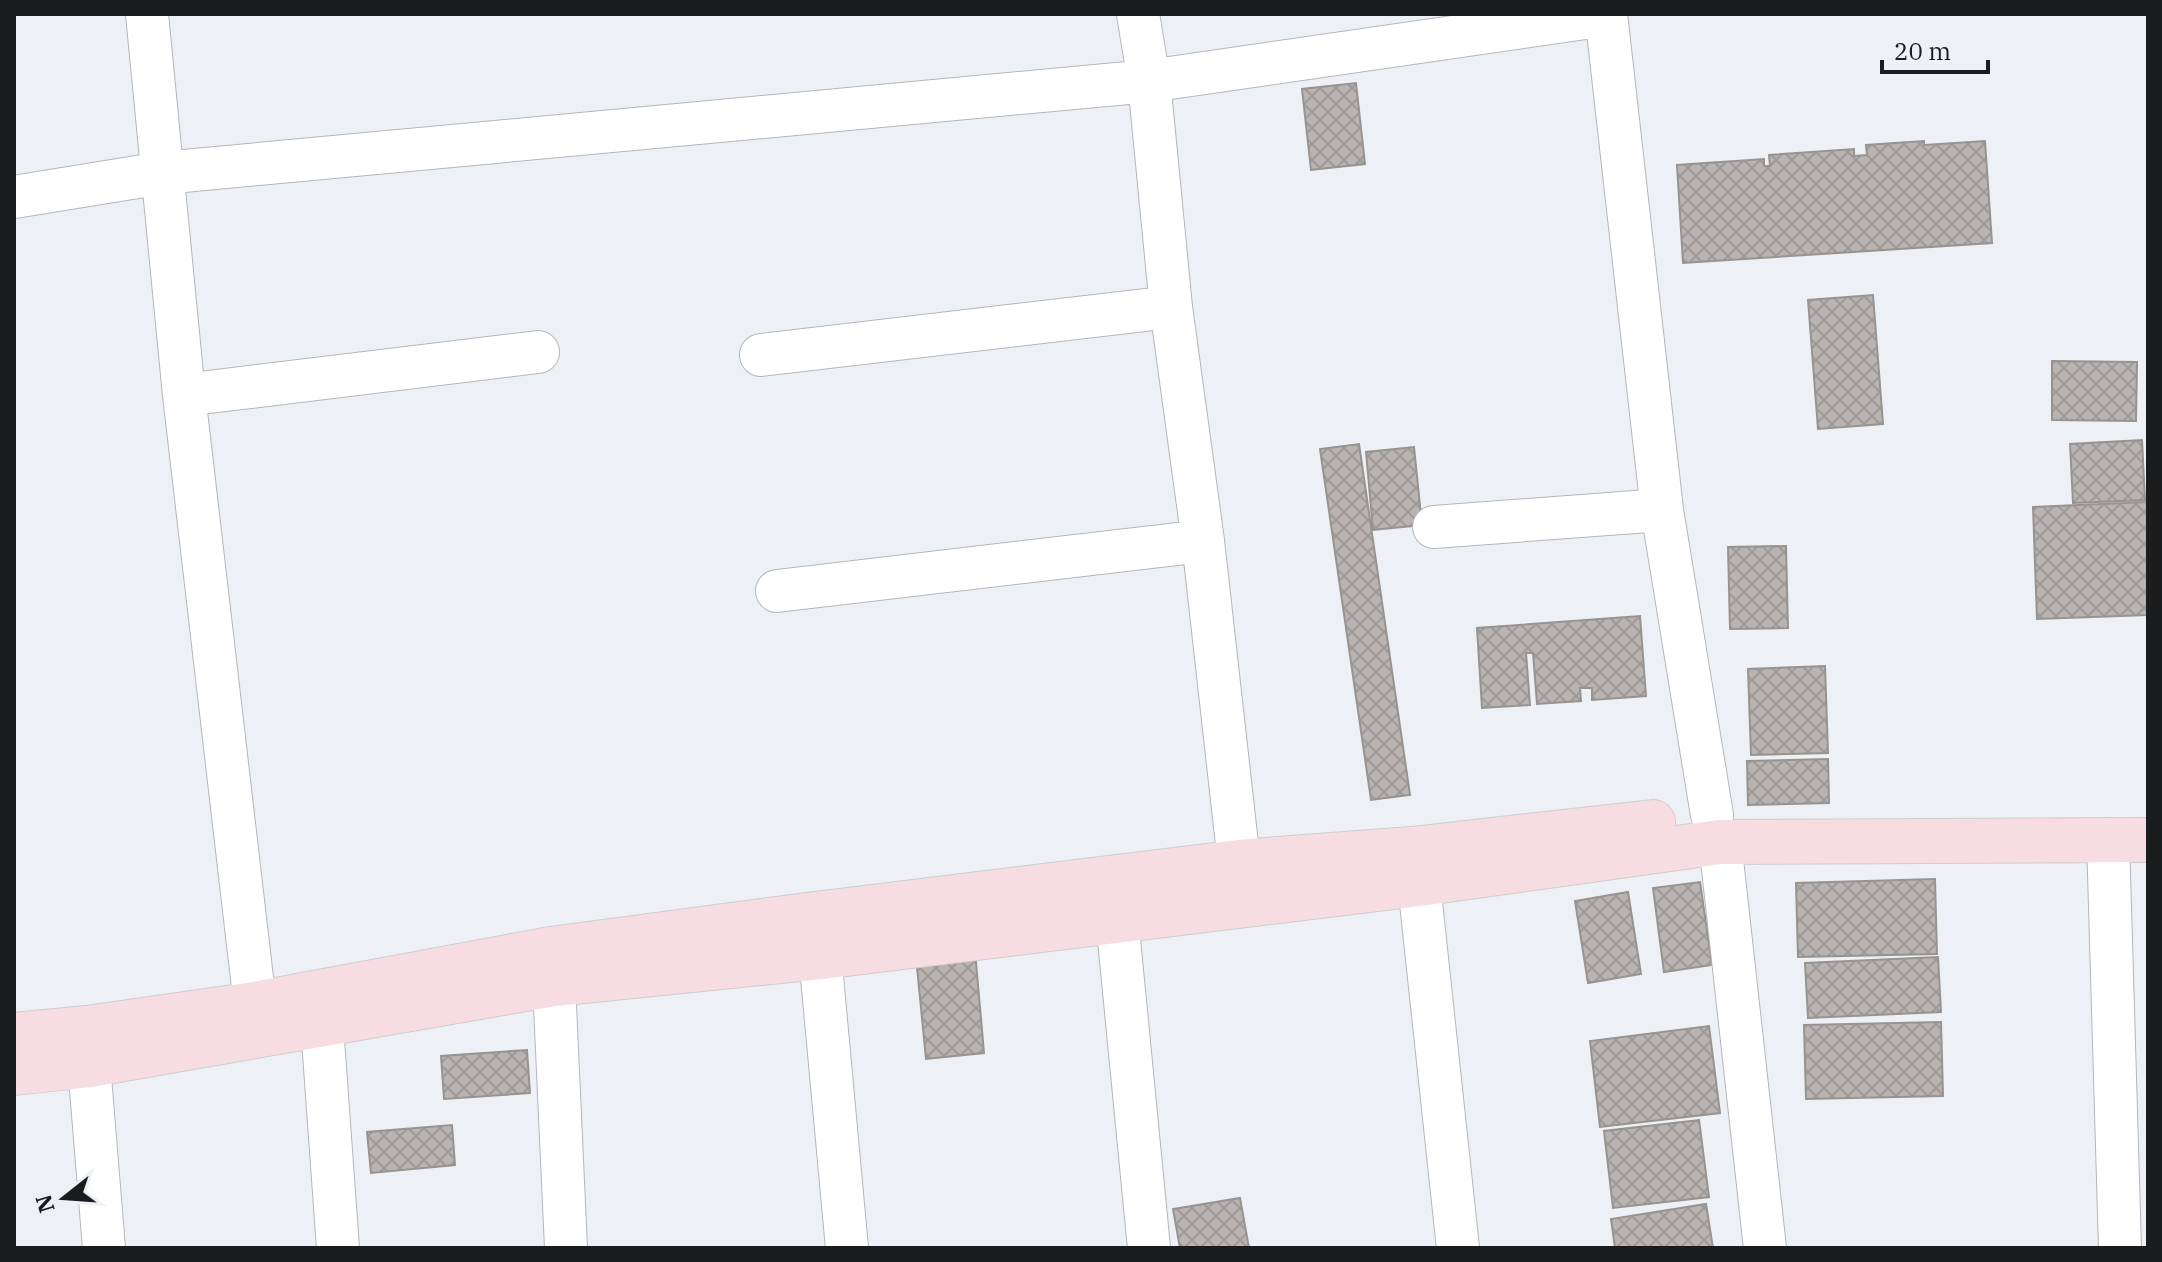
<svg xmlns="http://www.w3.org/2000/svg" width="2162" height="1262" font-family="'IBM Plex Serif',serif">
<style>
.building{fill:url(#building-cross-hatch);stroke:#979390;stroke-width:2}
.lines{fill:none;stroke-linecap:round;stroke-linejoin:round}
.minor-casing{stroke:#b3b7ba;stroke-width:44}
.major-casing{stroke:#cdcdcd;stroke-width:46}
.minor{stroke:#fff;stroke-width:42}
.major{stroke:#f7dde1;stroke-width:44}
</style>
<defs>
<pattern id="building-cross-hatch" width="8" height="8" patternUnits="userSpaceOnUse" patternTransform="scale(2)"><rect width="8" height="8" fill="#b9b4b1"/><path d="M0 0l8 8M0 8l8-8" fill="none" stroke="#9e9a98"/></pattern>
</defs>
<rect width="100%" height="100%" fill="#edf1f5"/>
<path class="building" d="M1356,83L1365,164L1311,170L1302,89Z
M1924,141V145L1985,141L1992,243L1683,263L1677,165L1764,159V166H1770L1769,155L1854,149V156L1867,155L1866,145Z
M1873,295L1883,424L1818,429L1808,300Z
M2052,361L2137,362L2136,421L2052,420Z
M2142,440L2145,500L2073,503L2070,444Z
M1359,444L1410,795L1371,800L1320,449Z
M1414,447L1422,525L1373,530L1366,452Z
M2148,502V615L2037,619L2033,507Z
M1786,546L1788,628L1730,629L1728,547Z
M1640,616L1646,696L1592,700V688H1580L1581,701L1537,704L1533,653H1526L1530,705L1482,708L1477,628Z
M1825,666L1828,753L1751,755L1748,669Z
M1828,759L1829,803L1748,805L1747,761Z
M1935,879L1937,954L1798,957L1796,883Z
M1700,882L1712,965L1664,972L1653,888Z
M1628,892L1641,974L1588,983L1575,901Z
M975,951L984,1053L926,1059L916,957Z
M1938,957L1941,1012L1808,1018L1805,963Z
M1941,1022L1943,1096L1806,1099L1804,1025Z
M1709,1026L1720,1113L1600,1127L1590,1041Z
M527,1050L530,1093L444,1099L441,1056Z
M1699,1120L1709,1197L1613,1208L1604,1131Z
M452,1125L455,1165L371,1173L367,1132Z
M1240,1198L1249,1248H1180L1173,1209Z
M1706,1204L1713,1248H1615L1611,1219Z"/>
<g class="lines">
<defs>
<path id="minor" d="M147,14L184,395L255,1004
M1138,14L1149,81L1171,307L1203,541L1239,862
M1606,14L1662,510L1712,815
M14,197L162,173L1149,81L1606,15
M761,355L1171,307
M184,395L538,352
M1434,527L1662,510
M777,591L1203,541
M2108,839L2120,1248
M1720,842L1765,1248
M1419,884L1458,1248
M1117,919L1149,1248
M817,923L847,1248
M554,984L566,1248
M322,1026L338,1248
M89,1065L104,1248"/>
<path id="major" d="M14,1035L87,1028L255,1004L551,949L807,915L1239,862L1412,849L1653,822
M14,1073L89,1065L554,984L820,957L1419,884L1720,842L2148,840"/>
</defs>
<use href="#minor" class="minor-casing"/>
<use href="#major" class="major-casing"/>
<use href="#minor" class="minor"/>
<use href="#major" class="major"/>
</g>
<rect width="2162" height="1262" fill="none" stroke="#1a1c1d" stroke-width="32"/>
<g transform="translate(64 1198) rotate(253)" stroke="#edf1f5" stroke-width="6" paint-order="stroke">
<path d="M0-6L14 30L0 20L-14 30Z" fill="#1a1c1d"/>
<text y="-12" font-size="22" font-weight="bold" text-anchor="middle" fill="#1a1c1d">N</text>
</g>
<path d="M1882 60v12h106v-12" fill="none" stroke="#1a1c1d" stroke-width="4"/>
<text x="1894" y="60" font-size="24" fill="#1a1c1d" stroke="#edf1f5" stroke-width="6" paint-order="stroke">20 m</text>
</svg>
